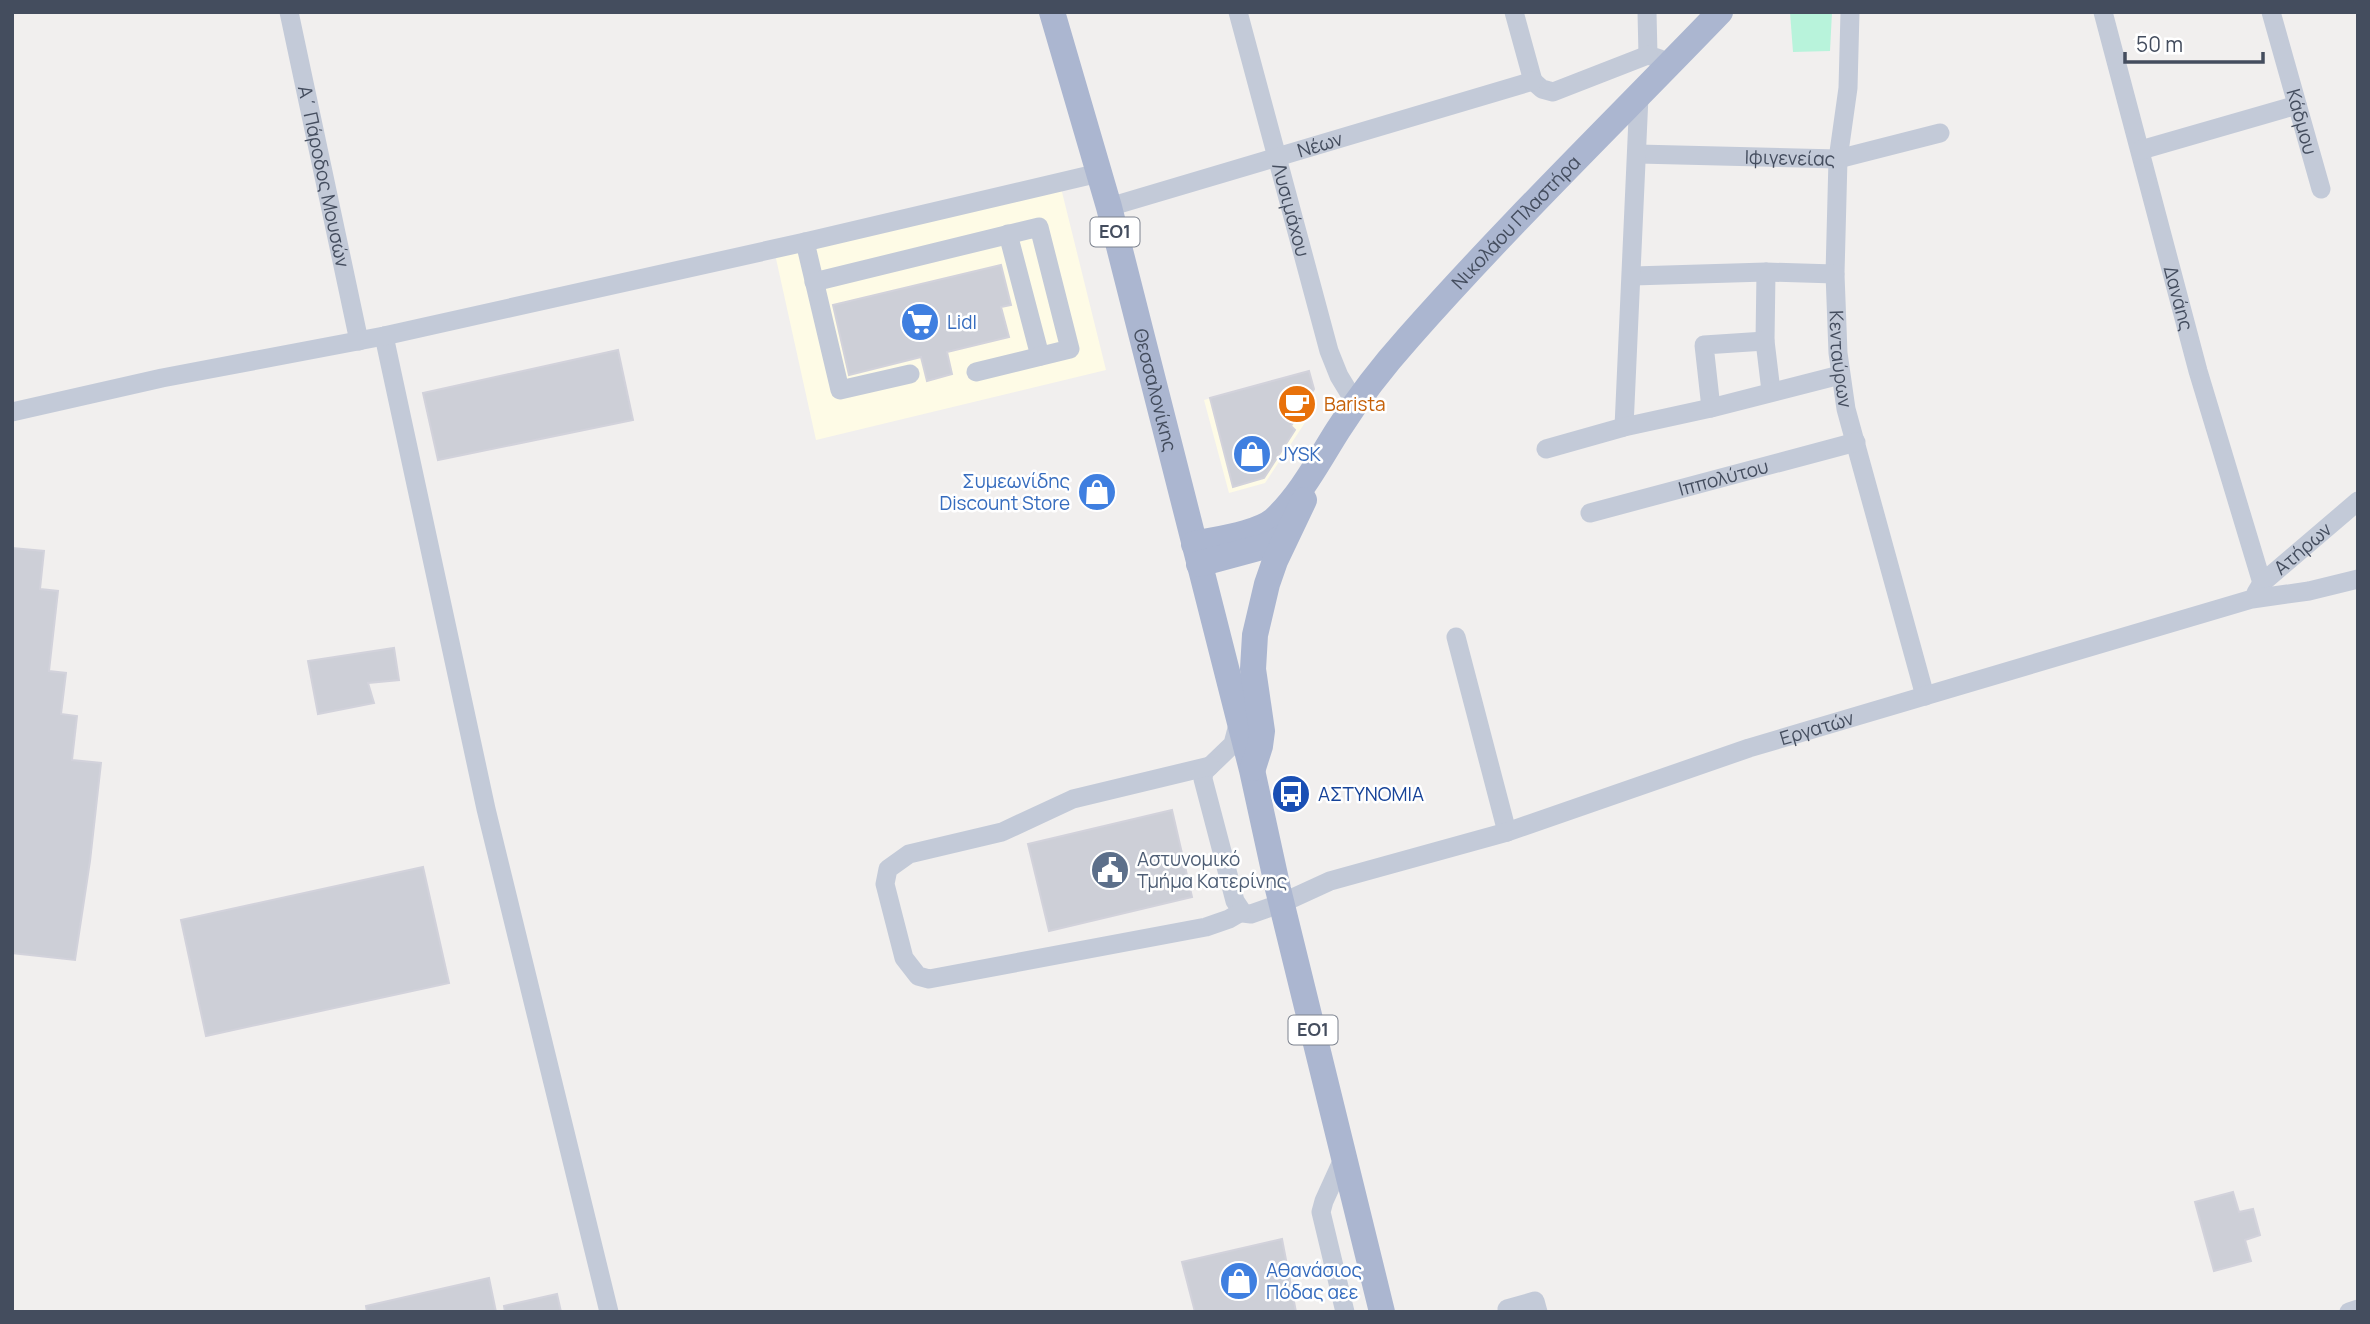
<svg xmlns="http://www.w3.org/2000/svg" width="2370" height="1324" font-family="Manrope,sans-serif">
<style>
.commercial{fill:#fefbe6}
.green{fill:#b8f3db}
.building{fill:#cdcfd7;stroke:#d2d2db;stroke-width:2}
.lines{fill:none;stroke-linecap:round;stroke-linejoin:round}
.minor{stroke:#c3cad8;stroke-width:19}
.major{stroke:#abb6d0;stroke-width:26}
.labels{text-anchor:middle;stroke-width:5;stroke-linejoin:round;paint-order:stroke}
.shield{fill:#fff;stroke:#7c828e;stroke-width:2}
.shield-label{font-size:18px;font-weight:bold;fill:#444d5e}
.street-label{font-size:19px;fill:#444d5e;stroke:#fff}
.shop-label{font-size:19px;fill:#366cbe;stroke:#fff;text-anchor:start}
.food-label{font-size:19px;fill:#c56008;stroke:#fff;text-anchor:start}
.transit-label{font-size:19px;fill:#164399;stroke:#fff;text-anchor:start}
.service-label{font-size:19px;fill:#4e5e75;stroke:#fff;text-anchor:start}
</style>
<rect width="100%" height="100%" fill="#f1efee"/>
<path class="commercial" d="M1061,188L1106,370L816,440L775,254Z
M1274,381L1300,411L1310,415L1265,483L1229,493L1204,400Z"/>
<path class="green" d="M1790,12H1832L1830,51L1793,52Z"/>
<path class="building" d="M1001,265L1011,305L1001,307L1009,337L947,352L952,374L927,381L921,357L849,375L833,305Z
M618,350L633,420L438,460L423,393Z
M1309,371L1314,389L1291,426L1295,430L1264,478L1233,487L1210,398Z
M12,548L44,551L40,589L58,591L49,671L66,673L61,714L77,716L72,760L101,763L90,861L75,960L12,953Z
M394,648L399,680L368,683L374,703L318,714L308,661Z
M1172,810L1192,897L1049,931L1028,844Z
M423,867L449,983L206,1036L181,920Z
M2233,1192L2239,1212L2253,1209L2260,1235L2245,1240L2251,1261L2214,1271L2195,1202Z
M1282,1239L1296,1312H1195L1182,1262Z
M489,1278L496,1312H367L366,1306Z
M557,1294L561,1312H505L504,1306Z"/>
<g class="lines">
<g class="minor">
<path id="s1" d="M289,12L359,341"/>
<path id="s2" d="M1238,12L1329,351L1339,376L1356,404"/>
<path d="M1514,12L1533,81"/>
<path d="M1647,12L1648,55L1660,59"/>
<path id="s3" d="M1850,12L1848,88L1838,159L1835,274L1838,353L1846,409L1925,696"/>
<path id="s4" d="M2103,12L2198,371L2262,583"/>
<path id="s5" d="M2271,12L2321,189"/>
<path d="M1533,81L1542,89L1553,92L1648,55"/>
<path d="M2141,150L2297,105"/>
<path id="s6" d="M1638,154L1838,159L1940,133"/>
<path id="s7" d="M1109,207L1533,81"/>
<path d="M1008,234L1040,356"/>
<path d="M805,242L840,390L910,374"/>
<path d="M1766,272L1765,341L1771,391"/>
<path d="M1633,276L1766,272L1835,274"/>
<path d="M814,282L1039,227L1070,349L976,372"/>
<path d="M384,336L486,809L609,1312"/>
<path d="M1711,408L1704,345L1765,341"/>
<path d="M12,412L162,378L384,336L805,242L1099,173"/>
<path d="M1624,427L1639,96"/>
<path d="M1546,449L1624,427L1711,408L1840,375"/>
<path id="s8" d="M1590,513L1856,442"/>
<path id="s9" d="M2256,593L2262,583L2358,501"/>
<path d="M1456,637L1507,832"/>
<path id="s10" d="M1239,721L1233,744L1204,772L1203,779L1235,901L1243,913L1251,914L1282,903L1330,881L1507,832L1749,748L2252,599L2309,591L2358,579"/>
<path d="M1210,766L1073,799L1002,832L909,854L888,869L885,884L904,958L918,976L929,979L1206,927L1229,919L1241,912"/>
<path d="M1344,1157L1324,1201L1321,1212L1345,1312"/>
<path d="M1507,1309L1535,1301L1538,1312"/>
<path d="M2349,1312L2358,1309"/>
</g>
<g class="major">
<path id="s11" d="M1052,12L1109,207L1252,770L1278,889L1382,1312"/>
<path id="s12" d="M1194,544C1216,539 1257,534 1274,520C1301,495 1319,460 1338,430C1359,397 1383,366 1409,337C1508,225 1616,120 1720,12"/>
<path d="M1199,564L1269,545L1281,538"/>
<path d="M1253,768L1260,746L1262,731L1253,669L1255,635L1267,584L1275,561L1304,500"/>
</g>
</g>
<defs>
<symbol id="supermarket-disc" viewBox="-11 -11 22 22"><circle r="9.5" fill="#3f7fe0" stroke="#fff"/><path d="M-6-5.5h2.5l.6 2H6L4.5 2H-2.5L-4.4-4H-6ZM-1.5 3.2a1.3 1.3 0 1 0 .1 0ZM3 3.2a1.3 1.3 0 1 0 .1 0Z" fill="#fff"/></symbol>
<symbol id="cafe-disc" viewBox="-11 -11 22 22"><circle r="9.5" fill="#e8710a" stroke="#fff"/><path d="M-5.5-4.5H6V0H3Q3 3.5 0 3.5H-2.5Q-5.5 3.5-5.5 0ZM3-3.2v2h1.7v-2ZM-6 4.5H4V6H-6Z" fill="#fff"/></symbol>
<symbol id="shop-disc" viewBox="-11 -11 22 22"><circle r="9.5" fill="#3f7fe0" stroke="#fff"/><path d="M-5-2.5h2.3a2.7 3.5 0 0 1 5.4 0H5L5.5 6h-11ZM-1.5-2.5h3a1.5 2.3 0 0 0-3 0Z" fill="#fff"/></symbol>
<symbol id="bus-disc" viewBox="-11 -11 22 22"><circle r="9.5" fill="#1a4fb4" stroke="#fff"/><path d="M-5-6H5V4H4V6H2V4H-2V6H-4V4H-5ZM-3.5-4V0h7V-4ZM-3.5 1.2v1.5H-2V1.2ZM2 1.2v1.5H3.5V1.2Z" fill="#fff"/></symbol>
<symbol id="civic-disc" viewBox="-11 -11 22 22"><circle r="9.5" fill="#5c6f8a" stroke="#fff"/><path d="M-.6-6.5H3V-4.5H.6V-3L4-1V1h2V6H-6V1h2V-1L-.6-3ZM-1.2 2.5V6h2.4V2.5Z" fill="#fff"/></symbol>
</defs>
<g fill-rule="evenodd">
<use href="#supermarket-disc" x="898" y="300" width="44" height="44"/>
<use href="#cafe-disc" x="1275" y="382" width="44" height="44"/>
<use href="#shop-disc" x="1230" y="432" width="44" height="44"/>
<use href="#shop-disc" x="1075" y="470" width="44" height="44"/>
<use href="#bus-disc" x="1269" y="772" width="44" height="44"/>
<use href="#civic-disc" x="1088" y="848" width="44" height="44"/>
<use href="#shop-disc" x="1217" y="1259" width="44" height="44"/>
</g>
<g class="labels">
<g class="shield">
<rect x="1090.5" y="217.5" width="49" height="29" rx="5"/>
<rect x="1288.5" y="1015.5" width="49" height="29" rx="5"/>
</g>
<g class="shield-label">
<text x="1115" y="238">ΕΟ1</text>
<text x="1313" y="1036">ΕΟ1</text>
</g>
<g class="street-label">
<text dy="7" stroke="none"><textPath href="#s5" startOffset="114">Κάδμου</textPath></text>
<text dy="7" stroke="none"><textPath href="#s7" startOffset="220">Νέων</textPath></text>
<text dy="7" stroke="none"><textPath href="#s6" startOffset="152">Ιφιγενείας</textPath></text>
<text dy="7" stroke="none"><textPath href="#s1" startOffset="168">Α΄ Πάροδος Μουσών</textPath></text>
<text dy="7" stroke="none"><textPath href="#s2" startOffset="205">Λυσιμάχου</textPath></text>
<text dy="7" stroke="none"><textPath href="#s12" startOffset="469">Νικολάου Πλαστήρα</textPath></text>
<text dy="7" stroke="none"><textPath href="#s4" startOffset="296">Δανάης</textPath></text>
<text dy="7" stroke="none"><textPath href="#s3" startOffset="348">Κενταύρων</textPath></text>
<text dy="7" stroke="none"><textPath href="#s11" startOffset="392">Θεσσαλονίκης</textPath></text>
<text dy="7" stroke="none"><textPath href="#s8" startOffset="138">Ιππολύτου</textPath></text>
<text dy="7" stroke="none"><textPath href="#s9" startOffset="65">Ατήρων</textPath></text>
<text dy="7" stroke="none"><textPath href="#s10" startOffset="816">Εργατών</textPath></text>
</g>
<g class="shop-label">
<text x="947" y="329">Lidl</text>
<text x="1279" y="461">JYSK</text>
<text x="1070" y="488" text-anchor="end">Συμεωνίδης<tspan x="1070" dy="22">Discount Store</tspan></text>
<text x="1266" y="1277">Αθανάσιος<tspan x="1266" dy="22">Πόδας αεε</tspan></text>
</g>
<g class="food-label">
<text x="1324" y="411">Barista</text>
</g>
<g class="transit-label">
<text x="1318" y="801">ΑΣΤΥΝΟΜΙΑ</text>
</g>
<g class="service-label">
<text x="1137" y="866">Αστυνομικό<tspan x="1137" dy="22">Τμήμα Κατερίνης</tspan></text>
</g>
</g>
<rect width="2370" height="1324" fill="none" stroke="#444d5e" stroke-width="28"/>
<path d="M2125 52v10h138v-10" fill="none" stroke="#444d5e" stroke-width="3.5"/>
<text x="2136" y="52" font-size="21" fill="#444d5e" stroke="#ffffff" stroke-width="5" paint-order="stroke">50 m</text>
</svg>
